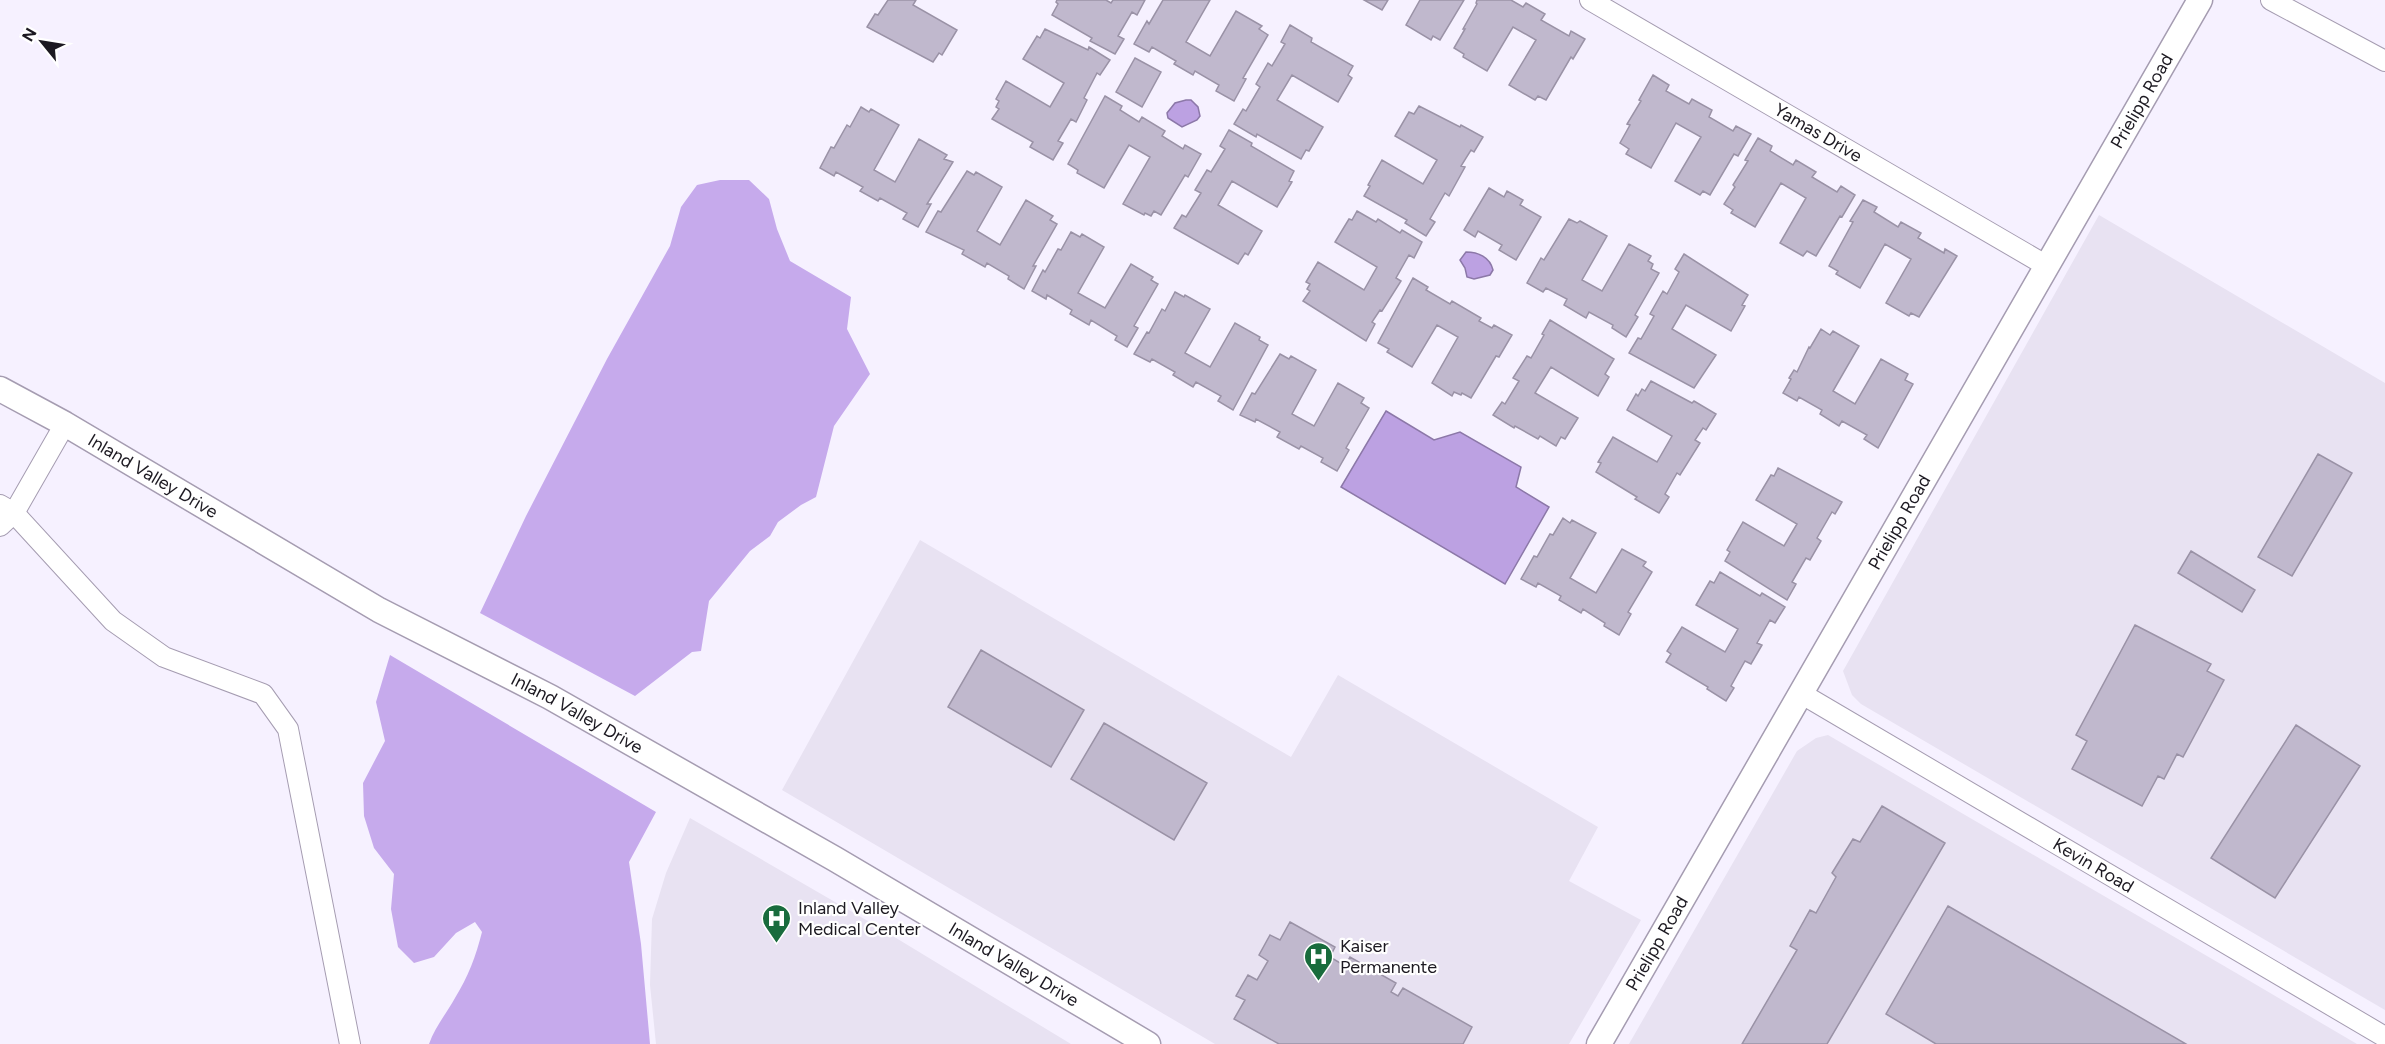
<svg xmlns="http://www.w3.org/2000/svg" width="2385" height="1044" font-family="Figtree,sans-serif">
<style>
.built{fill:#e8e2f2}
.forest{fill:#c6aaec}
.water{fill:#bca1e2;stroke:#8c78a8;stroke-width:1.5}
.building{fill:#c0b8cd;stroke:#9a92a6;stroke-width:1.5}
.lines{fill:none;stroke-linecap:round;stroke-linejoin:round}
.minor-casing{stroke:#a59cb1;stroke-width:22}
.tertiary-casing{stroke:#a59cb1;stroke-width:27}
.minor{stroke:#fff;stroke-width:20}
.tertiary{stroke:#fff;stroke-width:24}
.labels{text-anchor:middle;stroke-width:4.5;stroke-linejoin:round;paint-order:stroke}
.street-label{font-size:18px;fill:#1c1921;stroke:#fff}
.poi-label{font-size:18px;fill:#1c1921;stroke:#fff;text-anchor:start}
</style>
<rect width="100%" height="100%" fill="#f6f1ff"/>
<path class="built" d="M2099,215L2385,383V1010L1861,704L1852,695L1843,671Z
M920,540L1291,757L1338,675L1598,827L1569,881L1641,920L1569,1044H1215L782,790Z
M1828,735L2243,977L2357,1044H1629L1797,751L1816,738Z
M690,818L873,924L1071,1044H656L650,985L652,919L666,873Z"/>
<path class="forest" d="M720,180H749L769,199L777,229L790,261L851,297L847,329L870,374L834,426L816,497L801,505L778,522L770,536L750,551L709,601L701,651L692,652L635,696L480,613L526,516L607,359L670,246L681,207L697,185Z
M390,655L656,812L629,862L641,944L650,1044H429C435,1027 446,1014 455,998C468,977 476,956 482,932L475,922L456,933L434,957L414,963L398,947L391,909L394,874L374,848L364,816L363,783L385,741L376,702Z"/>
<path class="water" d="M1186,100H1191L1198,107L1200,116L1197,120L1182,127L1168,118L1167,113L1175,103Z
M1466,252C1478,252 1490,257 1493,270L1490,275L1474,279L1467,277L1465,268L1460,260Z
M1386,411L1434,440L1460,432L1521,467L1516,487L1549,507L1505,584L1341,487Z"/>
<path class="building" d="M888,0H916L913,5L957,30L942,55L939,53L933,62L867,27L875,14L878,15Z
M1057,0H1106L1111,3L1113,0H1145L1137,15L1132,12L1118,36L1124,39L1115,54L1090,41L1092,38L1052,15L1058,4L1056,2Z
M1163,0H1210L1186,42L1210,56L1236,11L1262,26L1259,29L1268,35L1243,78L1246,79L1234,101L1216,91L1219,85L1195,71L1193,75L1174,64L1176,61L1152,47L1149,52L1134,44L1147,21L1149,24Z
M1364,0H1388L1382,10Z
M1420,0H1464L1440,40L1433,36L1431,40L1406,25Z
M1477,0H1511L1523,7L1526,3L1545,14L1541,20L1569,36L1571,31L1585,39L1573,59L1571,57L1546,100L1538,96L1535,100L1509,85L1536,40L1513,27L1487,71L1463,57L1464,54L1454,48L1465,29H1463L1477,4L1476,3Z
M1290,25L1312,38L1311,42L1353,66L1348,75L1352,78L1338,102L1292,75L1277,100L1323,127L1309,151L1306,150L1301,159L1257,134L1256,137L1234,124L1243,109L1246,111L1260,87L1256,84L1268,63L1272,66L1285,44L1281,42Z
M1045,29L1088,50L1089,47L1110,60L1100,75L1097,73L1084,98L1087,100L1076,122L1071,119L1058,141L1063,143L1053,160L1030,147L1033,142L992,119L999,109L996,107L999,101L996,99L1006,81L1050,107L1064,83L1023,59L1037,36L1040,38Z
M1135,58L1161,72L1142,107L1116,92Z
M1653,75L1669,85L1666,91L1689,104L1692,99L1712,110L1709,117L1733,131L1736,126L1751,134L1738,156L1734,154L1710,195L1703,191L1700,195L1675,181L1701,137L1676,123L1651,168L1626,154L1629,149L1620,143L1630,125L1627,124L1641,101L1639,100Z
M1105,96L1122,106L1120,110L1139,122L1142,117L1165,131L1162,136L1183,149L1185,145L1201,154L1188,177L1185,175L1161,215L1154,211L1151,216L1145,213L1144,215L1123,204L1150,157L1129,145L1104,188L1077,173L1078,170L1068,164Z
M1419,106L1460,127L1461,125L1483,137L1474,152L1471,150L1461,166L1465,167L1449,196L1445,193L1430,219L1435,222L1426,236L1405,223L1407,220L1364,196L1370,186L1368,185L1382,160L1423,184L1437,160L1395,136L1409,112L1414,114Z
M861,107L869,112L871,109L899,125L874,170L895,182L919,139L947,155L944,159L953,162L927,204H931L918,227L903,219L907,213L880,198L878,201L860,191L863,187L836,172L834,176L820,168L831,147L834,148L847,125L850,127Z
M1229,130L1252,143L1251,146L1294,171L1289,181L1292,182L1277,207L1232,181L1218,205L1262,231L1248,255L1245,253L1238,264L1174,228L1182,215L1186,217L1201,193L1195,190L1207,170L1211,172L1225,149L1220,146Z
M1758,138L1772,146L1770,151L1793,165L1796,160L1816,172L1812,177L1837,192L1841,186L1855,195L1842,217L1840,216L1816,256L1807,251L1803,256L1780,243L1806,198L1781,183L1755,227L1731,213L1733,210L1724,204L1735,187L1733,185L1748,161L1745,160Z
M967,171L974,175L976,172L1002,187L977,231L1000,245L1026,200L1053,216L1050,220L1057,224L1033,266H1036L1024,289L1008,279L1009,276L987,263L985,267L962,254L964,250L926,232L938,211L941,212Z
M1489,188L1504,197L1507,191L1523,200L1520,205L1541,217L1516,260L1499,250L1502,245L1478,231L1475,237L1464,230Z
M1863,200L1877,207L1874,212L1898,227L1901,222L1921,233L1918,238L1944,253L1945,249L1957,256L1919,317L1911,313L1909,316L1886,303L1911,259L1885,244L1860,288L1836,274L1838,271L1829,266L1853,222L1850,221Z
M1357,211L1376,222L1378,219L1400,233L1402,230L1422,242L1414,258L1409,255L1396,278L1401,281L1382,311L1380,310L1372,322L1375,324L1366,341L1303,301L1310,291L1307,289L1310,284L1306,282L1318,262L1364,290L1377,267L1335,242L1349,219L1352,220Z
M1569,219L1577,223L1580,221L1607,236L1582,280L1602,291L1629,244L1651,256L1648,261L1653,264L1651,269L1659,273L1635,315L1638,317L1626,337L1612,328L1613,325L1589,312L1586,318L1564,305L1567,299L1546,288L1543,292L1527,283L1541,258L1544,260Z
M1071,232L1080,237L1082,234L1104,247L1078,293L1105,308L1131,264L1153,277L1151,280L1158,284L1134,326L1138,328L1127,347L1115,340L1117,336L1091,320L1089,325L1070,314L1072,310L1047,295L1046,299L1032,291L1043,270L1045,272L1058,249L1061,250Z
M1684,254L1748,295L1742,305L1745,306L1731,331L1686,305L1672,329L1716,355L1694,388L1629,353L1638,338L1641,339L1654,316L1650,314L1663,291L1667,294L1679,272L1675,269Z
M1413,278L1428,287L1426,290L1450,304L1452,301L1481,318L1479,321L1492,328L1494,325L1512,335L1499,357L1496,356L1471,398L1462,393L1461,395L1454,392L1452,396L1432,383L1458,337L1437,325L1412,367L1387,352L1389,349L1378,343Z
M1175,292L1184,297L1185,295L1210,309L1185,353L1210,367L1235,323L1260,337L1259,340L1268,345L1233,410L1218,401L1221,396L1196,382L1193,387L1173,375L1175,372L1152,359L1150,362L1134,354L1147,332L1149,333L1162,309L1165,311Z
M1550,320L1614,359L1605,374L1609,377L1598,396L1551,367L1535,393L1578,418L1565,439L1561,437L1556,446L1540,436L1538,439L1515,426L1514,428L1493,415L1502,402L1505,404L1519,381L1513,378L1527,356L1531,358L1544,335L1542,334Z
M1821,329L1830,335L1833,331L1859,346L1833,391L1855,404L1881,359L1908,374L1905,380L1913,384L1878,448L1864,439L1867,435L1842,421L1839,426L1820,414L1822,410L1799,397L1797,401L1783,393L1791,379L1789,378L1794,370L1797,372L1809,347L1810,348Z
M1280,354L1289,359L1291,356L1316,370L1292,414L1314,426L1338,383L1364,398L1361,403L1369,408L1346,448L1349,450L1337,471L1321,462L1323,458L1301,446L1299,449L1277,437L1280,432L1256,419L1255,422L1240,415L1252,393L1255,394Z
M1651,381L1692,403L1694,401L1716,414L1706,430L1703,428L1695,440L1700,443L1680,475L1677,473L1665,494L1669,497L1659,513L1635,499L1637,497L1596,472L1601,463L1598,462L1613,437L1657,462L1672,436L1627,410L1636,394L1638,396L1642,389L1645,391Z
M2318,454L2352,473L2292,576L2258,557Z
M1778,468L1842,502L1835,514L1832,512L1817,538L1821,541L1810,560L1806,558L1792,582L1796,584L1787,600L1725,561L1730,552L1727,550L1743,522L1784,546L1797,524L1756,500L1771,475L1774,476Z
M1563,518L1570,523L1572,520L1596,533L1570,578L1596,593L1622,549L1646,562L1643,566L1652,572L1628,612L1631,614L1619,635L1604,626L1605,623L1583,609L1581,613L1559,600L1561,596L1538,583L1536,587L1521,579L1534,556L1537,557L1550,534L1553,535Z
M2191,551L2255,590L2242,612L2178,573Z
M1720,572L1760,596L1762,593L1785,607L1775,623L1770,620L1757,643L1762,645L1751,664L1745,661L1731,686L1734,688L1726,701L1707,689L1708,687L1666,662L1671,654L1667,651L1682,627L1725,652L1738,629L1696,605L1710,581L1714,583Z
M2135,625L2211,664L2207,671L2224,680L2183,757L2177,754L2164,779L2158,776L2142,806L2072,769L2087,741L2076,735Z
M981,650L1084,710L1051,767L948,707Z
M1104,723L1207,783L1174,840L1071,779Z
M2296,725L2360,766L2275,898L2211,858Z
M1882,806L1945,843L1827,1044H1742L1797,950L1790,946L1810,910L1816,913L1836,877L1832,873L1853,839L1860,842Z
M1948,906L2186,1044H1936L1886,1014Z
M1290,922L1335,947L1330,957L1345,966L1350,957L1396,983L1391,992L1398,996L1403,988L1472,1027L1463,1044H1279L1234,1019L1245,1000L1236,996L1248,975L1257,980L1268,961L1259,955L1270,935L1280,940Z"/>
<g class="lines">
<defs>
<g id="minor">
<path id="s1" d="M1590,0L2047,266"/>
<path d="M2271,0L2385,61"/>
<path d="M0,505L14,513L113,621L164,657L263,694L288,729L350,1044"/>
<path d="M0,526L14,513L65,424"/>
<path id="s2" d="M1802,694L2385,1037"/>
</g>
<g id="tertiary">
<path id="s3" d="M0,389L65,424L379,610L550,697L835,859L1148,1044"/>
<path id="s4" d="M1599,1044L2200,0"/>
</g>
</defs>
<use href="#minor" class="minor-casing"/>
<use href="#tertiary" class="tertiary-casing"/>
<use href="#minor" class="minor"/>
<use href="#tertiary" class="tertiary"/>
</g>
<defs>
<symbol id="hospital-pin" viewBox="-11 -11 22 30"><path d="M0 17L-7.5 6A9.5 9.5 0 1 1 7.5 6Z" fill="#196c3d" stroke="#fff"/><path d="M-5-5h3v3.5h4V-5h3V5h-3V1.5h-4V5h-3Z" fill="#fff"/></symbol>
</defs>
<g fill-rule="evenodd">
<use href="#hospital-pin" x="760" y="902" width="33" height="45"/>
<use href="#hospital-pin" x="1302" y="940" width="33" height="45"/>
</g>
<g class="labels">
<g class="street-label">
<text dy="6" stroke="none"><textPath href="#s4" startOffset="1088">Prielipp Road</textPath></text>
<text dy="6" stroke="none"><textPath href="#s1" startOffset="264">Yamas Drive</textPath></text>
<text dy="6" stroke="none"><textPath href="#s3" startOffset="176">Inland Valley Drive</textPath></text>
<text dy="6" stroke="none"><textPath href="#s4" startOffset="602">Prielipp Road</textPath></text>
<text dy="6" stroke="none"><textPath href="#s3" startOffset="662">Inland Valley Drive</textPath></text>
<text dy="6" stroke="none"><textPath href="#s2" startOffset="338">Kevin Road</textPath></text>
<text dy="6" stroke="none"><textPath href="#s4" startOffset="116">Prielipp Road</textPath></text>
<text dy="6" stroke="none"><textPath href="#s3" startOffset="1166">Inland Valley Drive</textPath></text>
</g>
<g class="poi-label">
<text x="798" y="914">Inland Valley<tspan x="798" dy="21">Medical Center</tspan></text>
<text x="1340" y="952">Kaiser<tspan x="1340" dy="21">Permanente</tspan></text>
</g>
</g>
<g transform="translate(42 42) rotate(300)" stroke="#ffffff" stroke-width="4.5" paint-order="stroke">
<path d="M0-4.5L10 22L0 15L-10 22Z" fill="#1c1921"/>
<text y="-9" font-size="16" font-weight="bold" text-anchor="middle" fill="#1c1921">N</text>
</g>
</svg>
